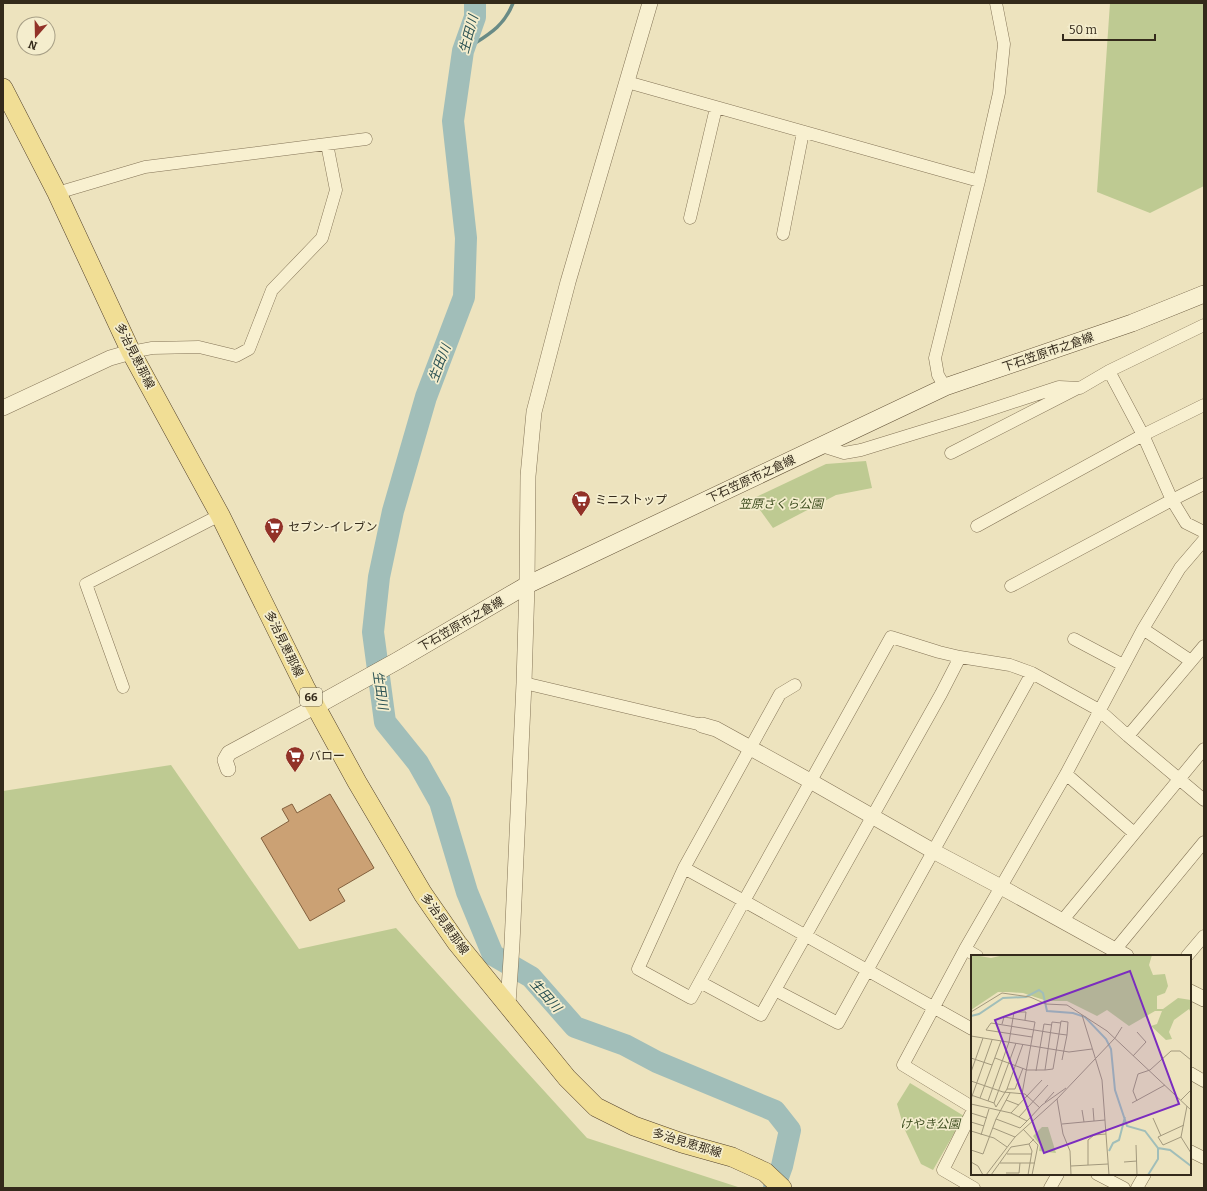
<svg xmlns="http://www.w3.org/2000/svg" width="1207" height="1191" font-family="Bitter,'Noto Sans JP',serif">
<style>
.green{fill:#beca92}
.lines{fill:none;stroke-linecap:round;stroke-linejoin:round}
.stream{stroke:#698b86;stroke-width:3.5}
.river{stroke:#a1beb9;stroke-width:22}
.building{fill:#cba174;stroke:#83603d}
.minor-casing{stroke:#847457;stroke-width:13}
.tertiary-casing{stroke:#847457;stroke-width:16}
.secondary-casing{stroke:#66553a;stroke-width:18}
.primary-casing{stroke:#52412c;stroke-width:20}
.minor{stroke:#f8f0d0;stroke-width:12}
.tertiary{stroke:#f8f0d0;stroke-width:15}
.secondary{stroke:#f8f0d0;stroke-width:17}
.primary{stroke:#f1de95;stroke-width:19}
.labels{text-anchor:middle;stroke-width:3.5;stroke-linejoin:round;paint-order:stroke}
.shield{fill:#f4edcd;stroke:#6e6450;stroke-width:1}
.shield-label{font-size:11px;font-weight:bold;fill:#342a1b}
.street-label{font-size:12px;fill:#342a1b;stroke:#f4edcd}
.poi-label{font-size:12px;fill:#342a1b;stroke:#f4edcd;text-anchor:start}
.park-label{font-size:12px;font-style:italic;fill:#405022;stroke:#f4edcd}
.water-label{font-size:13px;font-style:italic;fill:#2b5253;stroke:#f4edcd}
.inset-river{fill:none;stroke:#a1beb9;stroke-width:2}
.inset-road{fill:none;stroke:#a3997d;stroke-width:1}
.view{fill:#7b2cbf;fill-opacity:0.15;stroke:#7b2cbf;stroke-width:2}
.inset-edge{fill:none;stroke:#342a1b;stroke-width:2}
</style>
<rect width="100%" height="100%" fill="#ede3be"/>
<path class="green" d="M1110,3L1204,4V186L1150,213L1097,192Z
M866,461L872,488L836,495L773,528L752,499L826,464Z
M171,765L299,949L396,928L587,1138L741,1188H3V791Z
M910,1083L964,1116L933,1170L921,1164L904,1128L897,1104Z"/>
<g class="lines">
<path class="stream" d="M463,51C485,36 503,29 513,3"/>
<path class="river" d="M475,3V17L463,51L453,121L466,238L464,297L426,397L393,511L379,577L373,632L385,722L418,763L440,802L467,892L493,955L531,977L575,1027L625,1045L657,1062L775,1111L790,1130L782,1166L774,1188"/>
</g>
<path class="building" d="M330,794L374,868L338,889L345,901L310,921L261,838L289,821L282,809L292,804L297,813Z"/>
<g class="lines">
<defs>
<path id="minor" d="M627,82L979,181
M57,193L145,167L366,139
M690,218L716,108
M783,234L803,132
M131,352L152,348L199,347L236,356L249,349L272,290L322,238L336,190L327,144
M1109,371L1143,435L1172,500L1186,523L1204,532
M945,387L938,375L935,358L979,181L999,93L1004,44L996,3
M822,446L844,453L861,450L965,418L1059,387L1080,388L1109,371L1204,325
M951,453L1078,388
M977,526L1143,435L1204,405
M1011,586L1172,500L1204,484
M1143,629L1191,661
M1074,639L1123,665
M960,657L939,652L891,637L744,901L972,1029
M524,683L702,725
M123,687L86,584L220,515
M1128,736L1204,646
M1066,774L1134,833
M684,868L638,969L691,998L744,901L684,868L780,694L795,685
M1062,921L1204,749
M965,949L977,956
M1115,950L1204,842
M1187,956L1204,936
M700,982L761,1015L941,694L960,657L1010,665L1032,673L1099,710L1128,736L1204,800
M775,990L838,1023L1032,673
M1190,1073L1204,1081
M972,1107L903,1065L965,949L1066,774L1143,629L1180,568L1204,540
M972,1112L943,1170L974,1188
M1190,1151L1204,1158
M1097,1174L1124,1188
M1050,1188L1058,1174
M1137,1188L1145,1174"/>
<path id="tertiary" d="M3,408L110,358L131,352
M702,725L716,729L812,782L933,851L1001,887L1126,956
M228,769L225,760L229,753L316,706
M1190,992L1204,999
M508,1004L512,944L524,683L527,585L528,476L534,412L568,282L650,3"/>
<path id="secondary" d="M316,706L397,661L527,585L945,387L1132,323L1204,294"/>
<path id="primary" d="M3,88L57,193L131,352L220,515L305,687L357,782L423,894L457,943L567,1078L596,1107L634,1126L682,1143L732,1157L765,1172L782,1188"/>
</defs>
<use href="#minor" class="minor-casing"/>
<use href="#tertiary" class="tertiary-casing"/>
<use href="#secondary" class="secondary-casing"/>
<use href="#primary" class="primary-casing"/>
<use href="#minor" class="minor"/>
<use href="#tertiary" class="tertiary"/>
<use href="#secondary" class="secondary"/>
<use href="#primary" class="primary"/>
</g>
<defs>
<symbol id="supermarket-pin" viewBox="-11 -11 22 30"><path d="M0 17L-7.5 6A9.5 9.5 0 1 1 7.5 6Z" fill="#923228" stroke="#f4edcd"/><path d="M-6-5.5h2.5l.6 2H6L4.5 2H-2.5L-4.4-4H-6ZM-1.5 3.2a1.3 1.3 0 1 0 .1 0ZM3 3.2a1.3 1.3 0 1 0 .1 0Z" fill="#fff"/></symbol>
</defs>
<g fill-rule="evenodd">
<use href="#supermarket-pin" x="570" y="489" width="22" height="30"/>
<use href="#supermarket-pin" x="263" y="516" width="22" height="30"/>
<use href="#supermarket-pin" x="284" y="745" width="22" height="30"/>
</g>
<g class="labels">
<rect class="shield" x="300" y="688" width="22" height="18" rx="3"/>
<g class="shield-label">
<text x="311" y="701">66</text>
</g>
<g class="street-label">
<text transform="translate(1048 352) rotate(-19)" y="4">下石笠原市之倉線</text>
<text transform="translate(135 356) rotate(63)" y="4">多治見恵那線</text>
<text transform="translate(751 479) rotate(-25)" y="4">下石笠原市之倉線</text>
<text transform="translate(461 624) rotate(-30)" y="4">下石笠原市之倉線</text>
<text transform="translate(284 644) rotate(64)" y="4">多治見恵那線</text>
<text transform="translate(445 924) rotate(54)" y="4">多治見恵那線</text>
<text transform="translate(687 1143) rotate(17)" y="4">多治見恵那線</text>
</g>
<g class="poi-label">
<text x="595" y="504">ミニストップ</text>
<text x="288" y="531">セブン-イレブン</text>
<text x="309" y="760">バロー</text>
</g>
<g class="park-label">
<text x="781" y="508">笠原さくら公園</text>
<text x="930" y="1128">けやき公園</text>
</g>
<g class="water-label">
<text transform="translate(468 34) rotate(-75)" y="5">生田川</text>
<text transform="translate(439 363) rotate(-69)" y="5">生田川</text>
<text transform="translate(381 690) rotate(82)" y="5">生田川</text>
<text transform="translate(546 995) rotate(48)" y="5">生田川</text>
</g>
</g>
<g transform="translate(971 955)">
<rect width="220" height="220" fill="#ede3be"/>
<path d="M3,0L20,3L33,0H181L178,10L182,20L194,19L197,31L194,38L186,41V54H192L207,43L220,45V58L218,54L203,65L198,77L201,84L195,85L180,71L186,69L191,56H184L158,71L136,55L126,61L96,46H76L52,38L38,37H27L0,55V1ZM71,172H77L85,198L68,196L69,190L62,181Z" fill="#beca92"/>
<path class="inset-river" d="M0,61L8,59L32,43L55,42L68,35L72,38L76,56L102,58L114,62L135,84L140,94L144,135L156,171L174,176L187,193L199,195L220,211M138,196L142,188L148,185L154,162M177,220L187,204V193"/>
<path class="inset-road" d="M0,57L31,38L59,42L75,49L96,50L136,76L220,155M111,60L131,125L138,220M31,69L33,62L64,67L51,139M0,81L98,97L121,94M61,82L15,75L20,68L88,79L82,114L74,115M144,83L151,72M162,101L175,87L166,77M0,103L21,110M24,103L56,115H74L81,67L90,68M91,105L96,80L88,79L90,66L97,67L96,80M65,116L73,69L81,70M0,117L12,83M0,126L32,137L54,139L69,153M36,134H44L52,113M0,140L23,148L25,152L36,134L52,89M9,143L30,86M0,144L21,85M86,144L92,179L99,196L100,220M35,145L48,150M210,145L220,135M17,146L38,87L43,57H55L54,65M166,146L162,136L167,119L179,115L200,96H209L220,105M74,147L83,137M23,148L45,88M161,148L194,130M0,149L40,158L56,166L71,150L95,133M216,151L210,182L220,198M122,153L123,166M111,155L113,167M0,158L16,163M40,158L71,125M48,162L77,130M182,163L190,181M25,164L49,173L56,166M0,167L13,171M91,169L134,165M22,173L44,182M52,174L67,190L61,220M0,176L23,183L36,192M10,180L18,154M210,182L192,190L187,182L213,170M165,190L166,220M0,195L12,199L25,164L39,138M36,199H60M0,207L7,211L12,220M153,207L166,206M29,208H64M117,210V185L123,180L135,179M100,211L137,209M35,218H48L49,208M15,220L44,182L86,144L144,83M20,220L40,192L58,189L63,184M57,220L61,196L58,189"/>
<path class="view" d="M159,16L208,149L73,198L24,65Z"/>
<rect width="220" height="220" class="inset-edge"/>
</g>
<rect width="1207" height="1191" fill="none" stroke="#342a1b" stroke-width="8"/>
<g transform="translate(36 36) rotate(200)"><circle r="19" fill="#f4edcd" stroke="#a79f86"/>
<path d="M0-3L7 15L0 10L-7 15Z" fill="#923228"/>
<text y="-6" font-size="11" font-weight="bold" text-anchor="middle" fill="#342a1b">N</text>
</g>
<path d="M1063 34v6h92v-6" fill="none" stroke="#342a1b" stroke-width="2"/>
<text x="1069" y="34" font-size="12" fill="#342a1b" stroke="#f4edcd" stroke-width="3" paint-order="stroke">50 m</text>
</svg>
